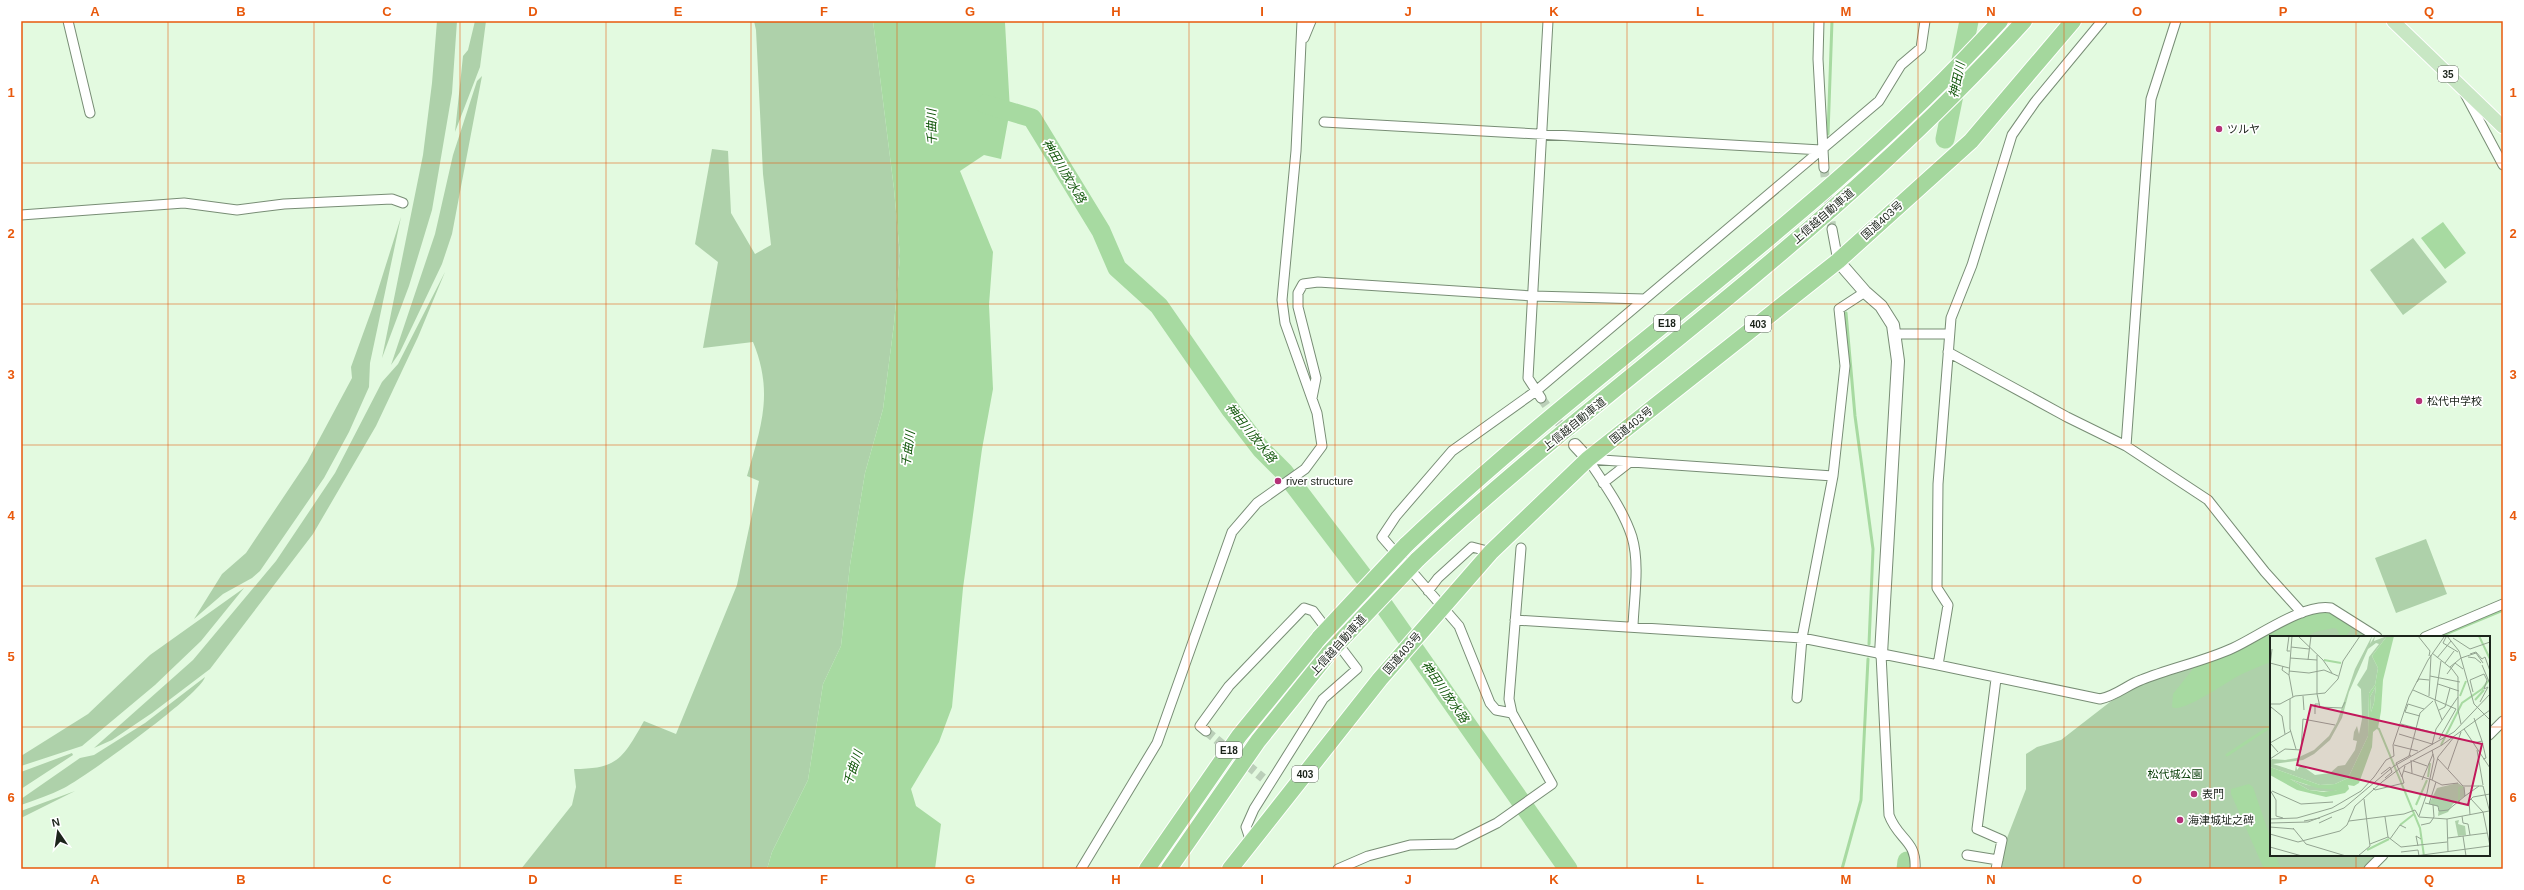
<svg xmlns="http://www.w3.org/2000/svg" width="2524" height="890" font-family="Helvetica,'Noto Sans JP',sans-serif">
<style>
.green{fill:#aed1aa}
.water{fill:#a7daa1}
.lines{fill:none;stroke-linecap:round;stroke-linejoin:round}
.stream{stroke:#a7daa1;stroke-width:3}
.river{stroke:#a7daa1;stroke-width:19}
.street-tunnel{stroke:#bbcfb9;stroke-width:9;stroke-dasharray:9 4.5;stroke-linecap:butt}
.street-casing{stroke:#788d75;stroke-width:11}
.secondary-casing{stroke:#788d75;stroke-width:14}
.primary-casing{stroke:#fff;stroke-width:15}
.highway-casing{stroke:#fff;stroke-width:18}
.street{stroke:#fff;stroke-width:9}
.secondary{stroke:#fff;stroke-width:12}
.primary{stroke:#c8e7c4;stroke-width:13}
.highway{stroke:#a4d79d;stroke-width:16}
.highway-bridge-casing{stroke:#fff;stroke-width:18;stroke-linecap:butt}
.highway-bridge{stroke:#a4d79d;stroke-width:16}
.grid{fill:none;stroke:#e8590c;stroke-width:1;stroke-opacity:0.55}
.poi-dot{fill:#b53178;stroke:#fff;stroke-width:1.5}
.labels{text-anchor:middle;stroke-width:3.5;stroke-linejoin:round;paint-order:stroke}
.shield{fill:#fff;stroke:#60665f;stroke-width:1}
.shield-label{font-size:10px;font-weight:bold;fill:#1c241b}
.poi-label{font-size:11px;fill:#1c241b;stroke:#fff;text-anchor:start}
.street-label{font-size:11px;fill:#1c241b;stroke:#fff}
.park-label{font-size:11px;fill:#023800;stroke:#fff}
.water-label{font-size:12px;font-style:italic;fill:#105609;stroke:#fff}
.inset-river{fill:none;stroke:#a7daa1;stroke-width:2}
.inset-road{fill:none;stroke:#93a491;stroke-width:1}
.view{fill:#c2185b;fill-opacity:0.15;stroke:#c2185b;stroke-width:2}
.inset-edge{fill:none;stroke:#1c241b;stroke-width:2}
.neatline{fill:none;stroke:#e8590c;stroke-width:1.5}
.grid-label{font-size:13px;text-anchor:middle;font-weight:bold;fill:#e8590c}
</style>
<rect width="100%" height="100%" fill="#e3fae0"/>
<path class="green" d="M437,21H457L452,93L432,210L409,286L382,358L423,155L432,83Z
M475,21H486L480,67L455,132L463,56L468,50Z
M754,21H873L894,189L900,256L894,324L883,409L865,473L850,565L841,646L823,684L808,780L772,852L767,869H521L572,805L576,787L574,769C618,769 623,758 644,721L676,734L737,585L759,481L747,476C761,427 774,393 753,342L703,348L718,262L695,244L712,149L728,151L731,213L755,254L771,245L763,174L756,30Z
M482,76L452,234L442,264L400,352L391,365L435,234L453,155L477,81Z
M401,217L370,363L369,387L349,432L324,478L260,571L252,578L223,594L194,619L222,574L246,553L307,462L352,378L351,367L372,309Z
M2413,238L2447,282L2403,315L2370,270Z
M445,272L418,337L376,426L313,534L210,669L152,713L112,740L94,748L193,660L276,561L335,473L382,382L398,364Z
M2426,539L2447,594L2396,613L2375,558Z
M244,588L201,641L155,685L82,746L21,766V756L88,714L150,655Z
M2326,611L2370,637H2271V855H2377L2364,869H1998L2007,838L2026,789V754L2037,747L2061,740L2110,702L2142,684Z
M205,677C200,695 85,777 64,788C50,795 35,800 21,805V799L80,758L94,755L145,723Z
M72,753L73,755L21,789V772Z
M75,791L21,818V811Z"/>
<path class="water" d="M873,21H1005V23L1010,110L1001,159L984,155L960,171L993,252L989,305L993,389L982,449L963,588L952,707L939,742L911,789L916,806L941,824L935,869H767L772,852L808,780L823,684L841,646L850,565L865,473L883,409L894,324L900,256L894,189Z
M2443,222L2466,253L2445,269L2421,238Z
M2320,611H2329L2350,624V631L2346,636H2340L2337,629L2334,628L2315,632L2306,637H2271V662C2260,666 2250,670 2240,675C2228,681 2182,714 2172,707L2173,694L2196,665L2233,652L2305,615Z
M2249,784L2253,787L2271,840V855H2276L2281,869H2264L2231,794V789Z"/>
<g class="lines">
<path class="stream" d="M1828,134L1832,21
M1846,313L1855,416L1873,549L1869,644
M2438,637L2503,610
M2227,755L2271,726
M1842,869L1861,800L1868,659"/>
<path class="river" d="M985,104L1032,118L1101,231L1117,268L1159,306L1231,410L1261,449L1284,472L1366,580L1568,869
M1945,139L1969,21
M1906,869L1907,861"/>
<path class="street-tunnel" d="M1824,168L1832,229
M1541,398L1575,445
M1206,731L1263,778"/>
<defs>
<path id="street" d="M68,21L90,113
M1819,21L1818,59L1824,168
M2102,21L2035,102L2012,135L1972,265L1951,318L1938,484L1937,588L1948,605L1938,665L2100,699C2116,696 2127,685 2141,680C2171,668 2205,661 2233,648C2259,636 2304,603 2331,608L2377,637
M1304,38L1311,21
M2464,92L2503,165
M1324,122L1821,150
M21,215L184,203L237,210L284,204L392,199L403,203
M1832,229L1838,261
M1894,334H1949
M1948,352L2067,417L2126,446L2208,500L2265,572L2302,613
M1312,398L1316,378L1298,307V293L1303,284L1318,282L1533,296L1645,299
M1541,398L1528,378L1548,21
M2126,446L2151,99L2176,21
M1588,459L1833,476
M1588,459C1604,484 1623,509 1632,537C1640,564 1634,599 1633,626
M1603,483L1630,462
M1428,591L1438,578L1472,547L1491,552
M1515,620L1802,638L1938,665
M2425,637L2503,604
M1881,654L1889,815C1898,840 1917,840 1915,869
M1996,679L1977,829L2002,840L1996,869
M1797,698L1802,638L1833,476L1845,366L1839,309L1865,292
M1512,713L1496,710L1490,703L1459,626L1382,537L1396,516L1452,451L1536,391L1879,101L1901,65L1921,48L1925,21
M1206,731L1200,726L1229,686L1304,608L1313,611L1357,669L1323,699L1254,809L1246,827L1251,842
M2489,735L2503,721
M1967,855L1998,860
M1081,869L1157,743L1232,532L1257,503L1305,469L1322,446L1317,413L1285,323L1282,300L1296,151L1302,21
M1338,869L1368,856L1410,845L1455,844L1497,823L1552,784L1512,713L1509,699L1521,548
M2369,869L2383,855"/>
<path id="secondary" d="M1838,261L1865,292L1881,306L1893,325L1898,361L1881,654
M1575,445L1588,459"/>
<path id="primary" d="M2393,21L2503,127"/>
<path id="highway" d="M1406,545C1597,363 1822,218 2000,21
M1417,560C1513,469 1618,388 1720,304C1827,216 1931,124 2024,21
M1147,869L1239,736L1320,637
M1169,869L1258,741L1329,653
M1230,869L1380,679L1491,552L1588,459L1838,261L1971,141L2073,21"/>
</defs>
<use href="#street" class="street-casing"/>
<use href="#secondary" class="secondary-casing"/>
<use href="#primary" class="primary-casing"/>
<use href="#highway" class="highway-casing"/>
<use href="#street" class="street"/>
<use href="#secondary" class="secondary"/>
<use href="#primary" class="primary"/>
<use href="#highway" class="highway"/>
<defs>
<path id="highway-bridge" d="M1320,637L1406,545
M1329,653L1417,560"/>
</defs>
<use href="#highway-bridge" class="highway-bridge-casing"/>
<use href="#highway-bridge" class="highway-bridge"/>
</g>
<path class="grid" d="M168,21V869M314,21V869M460,21V869M606,21V869M751,21V869M897,21V869M1043,21V869M1189,21V869M1335,21V869M1481,21V869M1627,21V869M1773,21V869M1918,21V869M2064,21V869M2210,21V869M2356,21V637M21,163H2503M21,304H2503M21,445H2503M21,586H2503M21,727H2271M2489,727H2503M2356,855V869"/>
<g class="poi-dot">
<circle cx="2219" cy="129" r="4"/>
<circle cx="2419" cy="401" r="4"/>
<circle cx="1278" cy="481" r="4"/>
<circle cx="2194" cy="794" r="4"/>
<circle cx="2180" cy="820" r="4"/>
</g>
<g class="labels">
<g class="shield">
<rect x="2438" y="66" width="20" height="16" rx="3"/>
<rect x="1654" y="315" width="26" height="16" rx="3"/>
<rect x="1745" y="316" width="26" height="16" rx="3"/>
<rect x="1216" y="742" width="26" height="16" rx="3"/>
<rect x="1292" y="766" width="26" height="16" rx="3"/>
</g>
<g class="shield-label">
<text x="2448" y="78">35</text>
<text x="1667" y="327">E18</text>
<text x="1758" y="328">403</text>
<text x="1229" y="754">E18</text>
<text x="1305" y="778">403</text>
</g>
<g class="poi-label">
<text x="2227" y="133">ツルヤ</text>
<text x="2427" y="405">松代中学校</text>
<text x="1286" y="485">river structure</text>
<text x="2202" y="798">表門</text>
<text x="2188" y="824">海津城址之碑</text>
</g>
<g class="street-label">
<text transform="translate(1823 216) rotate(-41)" y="4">上信越自動車道</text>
<text transform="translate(1882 220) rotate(-42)" y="4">国道403号</text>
<text transform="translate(1574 424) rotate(-39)" y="4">上信越自動車道</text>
<text transform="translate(1631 425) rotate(-39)" y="4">国道403号</text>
<text transform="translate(1338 645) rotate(-48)" y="4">上信越自動車道</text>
<text transform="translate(1402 653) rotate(-49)" y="4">国道403号</text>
</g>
<g class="park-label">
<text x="2175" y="778">松代城公園</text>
</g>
<g class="water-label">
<text transform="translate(1957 80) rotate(-78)" y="4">神田川</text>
<text transform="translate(932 127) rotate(-91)" y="4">千曲川</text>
<text transform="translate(1064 171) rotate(59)" y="4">神田川放水路</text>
<text transform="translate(1251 433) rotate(51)" y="4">神田川放水路</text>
<text transform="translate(908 449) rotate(-82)" y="4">千曲川</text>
<text transform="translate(1445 692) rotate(55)" y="4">神田川放水路</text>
<text transform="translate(853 768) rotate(-72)" y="4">千曲川</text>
</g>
</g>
<g transform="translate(2270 636)">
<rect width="220" height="220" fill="#e3fae0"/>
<path d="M102,0L100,8L105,0L104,5L117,0L102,20L108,32L105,49L99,57L98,100L78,142L65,148L50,149L0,131V125L8,126L0,125L2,123L15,124L27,122L44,114L59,100L67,86L85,33ZM106,7L109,8L99,21L97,33L87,49L91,53L92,83L89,98L87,90L84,96L83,104L87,105L85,114L75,129L68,130L60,137L45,139L31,129L27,134L26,129L25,135L3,128L33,124L44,118L60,104L72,82L79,56L98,13ZM106,50L104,67L101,76L100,61ZM20,143L37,149L69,153L62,156L39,154ZM188,147L194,151L195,160L183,168L178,176L168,180L169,171L159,168L167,152ZM189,184L188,188L195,190L196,199L188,200L185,185Z" fill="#aed1aa" fill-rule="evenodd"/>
<path d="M117,0H124L113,44L111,75L108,92L103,96L102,111L89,147L84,150L78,149L79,153L75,157L56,161L27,154L0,139V131L50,149L65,148L78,142L98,100L99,57L105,49L108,32L102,20ZM106,50L104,67L101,76L100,61ZM20,143L47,152L67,154L54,156L39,154Z" fill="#a7daa1" fill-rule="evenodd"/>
<path class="inset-river" d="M209,0L220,23M54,24L71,27M190,60L196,45M205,64L214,54M105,91L109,93L150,192L154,220M171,109L192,67L212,53L219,44M158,141L160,127M189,167V152L193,151M146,169L157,144M130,189L144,178M97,214L119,203"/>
<path class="inset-road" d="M19,0L17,15H20M22,0L19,39L23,61M28,0L53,24L62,37M148,0L160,15L159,20M177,0L189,15L204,68L220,84M176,1L173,7L188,16M183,2L200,13L220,6M21,11L39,13M162,17L182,33L188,41V74L191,88M200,18L206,16L212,23L215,21L220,35M47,19V58L50,71L72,72L75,66M198,21L205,22L211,27M20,22L47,24M167,22L181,5M191,22L206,17L213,27M38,24L41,0M171,25L165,65L172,84M0,27L19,32M175,27L184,15M212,29L220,48M0,30L2,13M13,30L12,34L19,39M180,31L191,22M19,35L39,37L54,34L68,40M177,38L185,27L193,33M160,40L190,46M200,44L214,38L217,44L214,53L218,51M200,44L203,56M147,46L149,43L159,44M168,48L189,55M143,54L186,73M33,60L34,74M159,60L161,19M20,63V93L26,113M210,66L218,51M0,68H10L25,60L55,57L68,43L73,25L90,0M169,74L175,71L180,52M0,75L1,71L12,80L15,98M45,78V68H49M150,80L135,76L138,68L154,73M204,82L212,105M131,88L172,99M194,93L220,132M129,98L162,108M184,101L168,121L162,144L172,149L188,147M169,103L186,73M0,107L21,95M0,107L8,116M204,107L212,105L216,122L213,123M124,109L148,115M162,109L166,93L188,61M207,114L213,149M139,120L150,77L163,65M0,123L15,113L31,114L33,83L65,89M168,123L193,150H213M141,124L142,137M143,125L157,130M178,133L191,96M134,135L162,144M111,138L120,131L122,136L115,142M132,141L126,127L141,119M152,144L163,118M213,150L220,177M103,152L105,154L134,147L132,140L135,130M0,154L6,164V180L13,182M2,155L31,168L63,166M195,160L209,150M201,163L213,176L220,210M155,167L168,170L169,175L178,174L195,160L194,151M159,168L166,146M163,169L164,181M200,179L199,165L203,161L220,158M149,180L157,157L164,123L162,114M192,180L193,187L198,188L200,199M115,181L118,201L131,211L177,206M0,183L27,182L62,172L91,155L104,141L116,124L124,120L123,109L139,61L158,24L174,1M177,183L178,216M34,185L50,182M79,185L134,178L145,174L149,181L177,183L219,175M0,187L38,186L74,172L124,130L184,96L220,58M49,187L62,181M151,189L160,187L164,181M0,191L24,193M23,192L36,208L76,220M0,198L28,206L70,195L77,189L85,170L112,146L133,130L172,109L220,74M193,200L196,220M178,202L217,197M120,203L130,189L136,192M100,208L118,201M148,210L146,200L151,203M0,211L32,220M131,216L148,214L149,220M88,220L100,210L94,163M145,220L219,210"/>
<path class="view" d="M41,69L212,108L198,169L27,129Z"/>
<rect width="220" height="220" class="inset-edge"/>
</g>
<rect width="2524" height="890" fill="none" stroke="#ffffff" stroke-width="44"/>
<g transform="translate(58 832) rotate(347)" stroke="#ffffff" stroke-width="3" paint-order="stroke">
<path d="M0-3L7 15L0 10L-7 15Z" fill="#1c241b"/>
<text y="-6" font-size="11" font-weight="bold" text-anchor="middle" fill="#1c241b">N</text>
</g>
<rect x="22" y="22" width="2480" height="846" class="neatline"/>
<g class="grid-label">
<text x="95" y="16">A</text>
<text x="241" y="16">B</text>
<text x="387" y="16">C</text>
<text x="533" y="16">D</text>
<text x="678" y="16">E</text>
<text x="824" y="16">F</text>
<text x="970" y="16">G</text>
<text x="1116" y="16">H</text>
<text x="1262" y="16">I</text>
<text x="1408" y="16">J</text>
<text x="1554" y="16">K</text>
<text x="1700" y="16">L</text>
<text x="1846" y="16">M</text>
<text x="1991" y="16">N</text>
<text x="2137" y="16">O</text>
<text x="2283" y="16">P</text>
<text x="2429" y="16">Q</text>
<text x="11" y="97">1</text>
<text x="2513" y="97">1</text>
<text x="11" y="238">2</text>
<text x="2513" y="238">2</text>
<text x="11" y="379">3</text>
<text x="2513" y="379">3</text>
<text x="11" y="520">4</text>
<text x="2513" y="520">4</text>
<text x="11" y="661">5</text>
<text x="2513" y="661">5</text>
<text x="11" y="802">6</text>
<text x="2513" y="802">6</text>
<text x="95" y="884">A</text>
<text x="241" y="884">B</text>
<text x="387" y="884">C</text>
<text x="533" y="884">D</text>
<text x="678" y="884">E</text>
<text x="824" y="884">F</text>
<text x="970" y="884">G</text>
<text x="1116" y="884">H</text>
<text x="1262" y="884">I</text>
<text x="1408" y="884">J</text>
<text x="1554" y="884">K</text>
<text x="1700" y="884">L</text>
<text x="1846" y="884">M</text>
<text x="1991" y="884">N</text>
<text x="2137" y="884">O</text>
<text x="2283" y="884">P</text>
<text x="2429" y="884">Q</text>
</g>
</svg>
